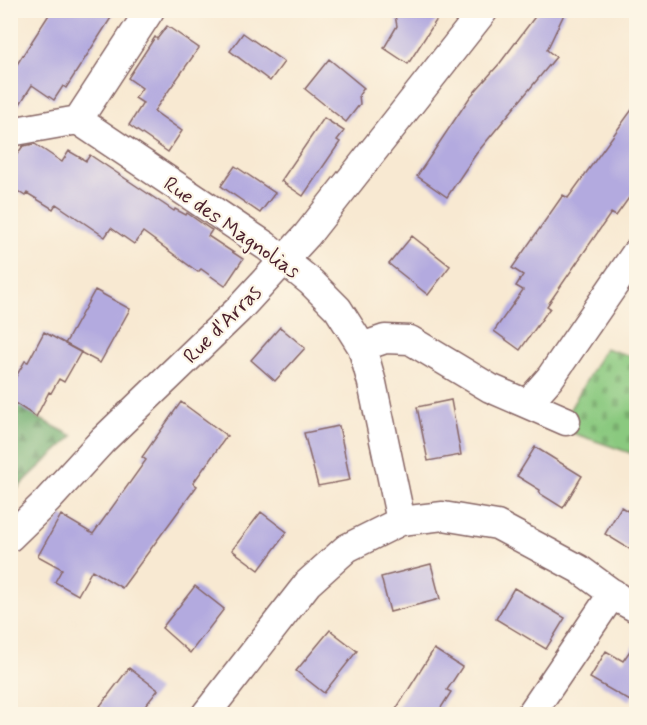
<svg xmlns="http://www.w3.org/2000/svg" width="647" height="725" font-family="Mynerve,sans-serif">
<style>
.forest{fill:url(#forest-firs);stroke:#5c664c;stroke-width:1.5}
.cemetery{fill:url(#cemetery-stones);stroke:#6a7455;stroke-width:1.5}
.building{fill:#b3aadf}
.lines{fill:none;stroke-linecap:round;stroke-linejoin:round}
.minor-casing{stroke:#876665;stroke-width:31}
.minor{stroke:#fff;stroke-width:28}
.labels{text-anchor:middle;stroke-width:4.5;stroke-linejoin:round;paint-order:stroke}
.street-label{font-size:21px;fill:#4a1f2b;stroke:#fcf5e5}
</style>
<defs>
<pattern id="forest-firs" width="22" height="20" patternUnits="userSpaceOnUse" patternTransform="scale(1.5)"><rect width="22" height="20" fill="#6fad6e"/><path d="M5 1l3.5 6h-7zM16 11l3.5 6h-7z" fill="#5d8c5b"/></pattern>
<pattern id="cemetery-stones" width="16" height="16" patternUnits="userSpaceOnUse" patternTransform="scale(1.5)"><rect width="16" height="16" fill="#8ac97f"/><path d="M2 7V4a2 2 0 0 1 4 0v3zM10 15v-3a2 2 0 0 1 4 0v3z" fill="#79ac6e"/></pattern>
</defs>
<rect width="100%" height="100%" fill="#fcf5e5"/>
<filter id="ink" filterUnits="userSpaceOnUse"><feTurbulence type="fractalNoise" baseFrequency=".0167" numOctaves="2"/><feDisplacementMap in="SourceGraphic" scale="12" xChannelSelector="R" yChannelSelector="G"/><feConvolveMatrix kernelMatrix="1 2 1 2 8 2 1 2 1" color-interpolation-filters="sRGB"/></filter>
<filter id="wash" filterUnits="userSpaceOnUse"><feTurbulence type="fractalNoise" baseFrequency=".008" numOctaves="4" result="noise"/><feDisplacementMap in="SourceGraphic" scale="24" xChannelSelector="R" yChannelSelector="G"/><feGaussianBlur stdDeviation="1.35" result="paint"/><feColorMatrix in="noise" values="0 0 0 0 0 0 0 0 0 0 0 0 0 0 0 0 0 1.4 0 .05"/><feComposite in="paint" operator="in"/></filter>
<g filter="url(#wash)">
<rect width="100%" height="100%" fill="#f8e9d2"/>
<path class="forest" d="M11,400L36,417L73,436C52,457 29,474 11,496Z"/>
<path class="cemetery" d="M605,348L636,358V455L561,429L569,411Z"/>
<g id="blocks">
<path class="building" d="M52,10H116L66,88L63,86L54,100L32,85L13,115H10V75Z
M394,10H443L408,64L384,48L397,26Z
M540,10H566L547,50L556,57L476,154L447,197L417,176L470,97L500,63Z
M167,26L199,48L154,111L182,131L168,152L129,125L143,103L135,98L142,88L128,78L155,37L157,39Z
M243,33L284,62L270,81L230,51Z
M329,59L364,88L359,95L360,104L346,122L305,89Z
M636,104V188L616,216L611,213L547,306L550,308L520,350L494,331L523,290L516,286L523,275L512,268L563,195L568,198Z
M324,118L344,131L337,140L340,142L303,196L281,181Z
M35,144L62,162L69,151L86,161L90,155L174,211L175,209L186,215L187,213L210,229L212,230L208,236L243,259L225,286L201,269L198,272L143,232L134,244L111,228L105,237L56,204L53,209L27,193L25,196L10,186V164L23,146Z
M235,166L275,193L260,213L221,186Z
M412,236L450,266L428,295L389,264Z
M95,290L130,309L100,363L65,344Z
M280,327L305,348L275,381L251,360Z
M44,332L81,352L64,382L59,379L51,393L49,392L36,417L10,400V387L25,361L28,362Z
M451,400L461,455L428,461L417,407Z
M181,402L227,436L193,483L197,486L122,588L92,570L78,595L55,582L62,569L38,556L61,515L93,534L146,460L142,457Z
M339,426L350,480L318,486L304,433Z
M535,447L582,476L563,508L539,493L540,490L517,476Z
M621,507L636,516V553L605,534Z
M261,512L287,532L259,570L232,550Z
M431,564L440,599L390,612L381,577Z
M195,586L224,609L190,653L162,628Z
M514,588L565,618L546,649L496,619Z
M330,630L357,651L324,693L296,671Z
M636,642V689L630,701L590,678L606,651L623,661Z
M434,649L462,667L447,690L451,692L437,714H393Z
M129,668L158,690L139,714H111L100,706Z"/>
</g>
</g>
<g filter="url(#ink)">
<use href="#blocks" fill-opacity="0" stroke="#876665" stroke-width="1.5"/>
<g class="lines">
<defs>
<path id="minor" d="M78,120L150,10
M10,132L78,120L266,246L311,282L338,309L362,347L372,383L401,521L443,516L497,525L579,569L623,601L636,608
M362,347L385,339L410,340L490,388L527,404L550,378L636,253
M527,404L566,421
M10,537L47,501L103,440L238,310L307,235L484,10
M206,714L308,583L347,548L401,521
M531,714L613,593"/>
</defs>
<use href="#minor" class="minor-casing"/>
<use href="#minor" class="minor"/>
</g>
</g>
<g class="labels">
<g class="street-label">
<text transform="translate(232 227) rotate(35)" y="7">Rue des Magnolias</text>
<text transform="translate(222 324) rotate(-45)" y="7">Rue d'Arras</text>
</g>
</g>
<rect width="647" height="725" fill="none" stroke="#fcf5e5" stroke-width="36"/>
</svg>
